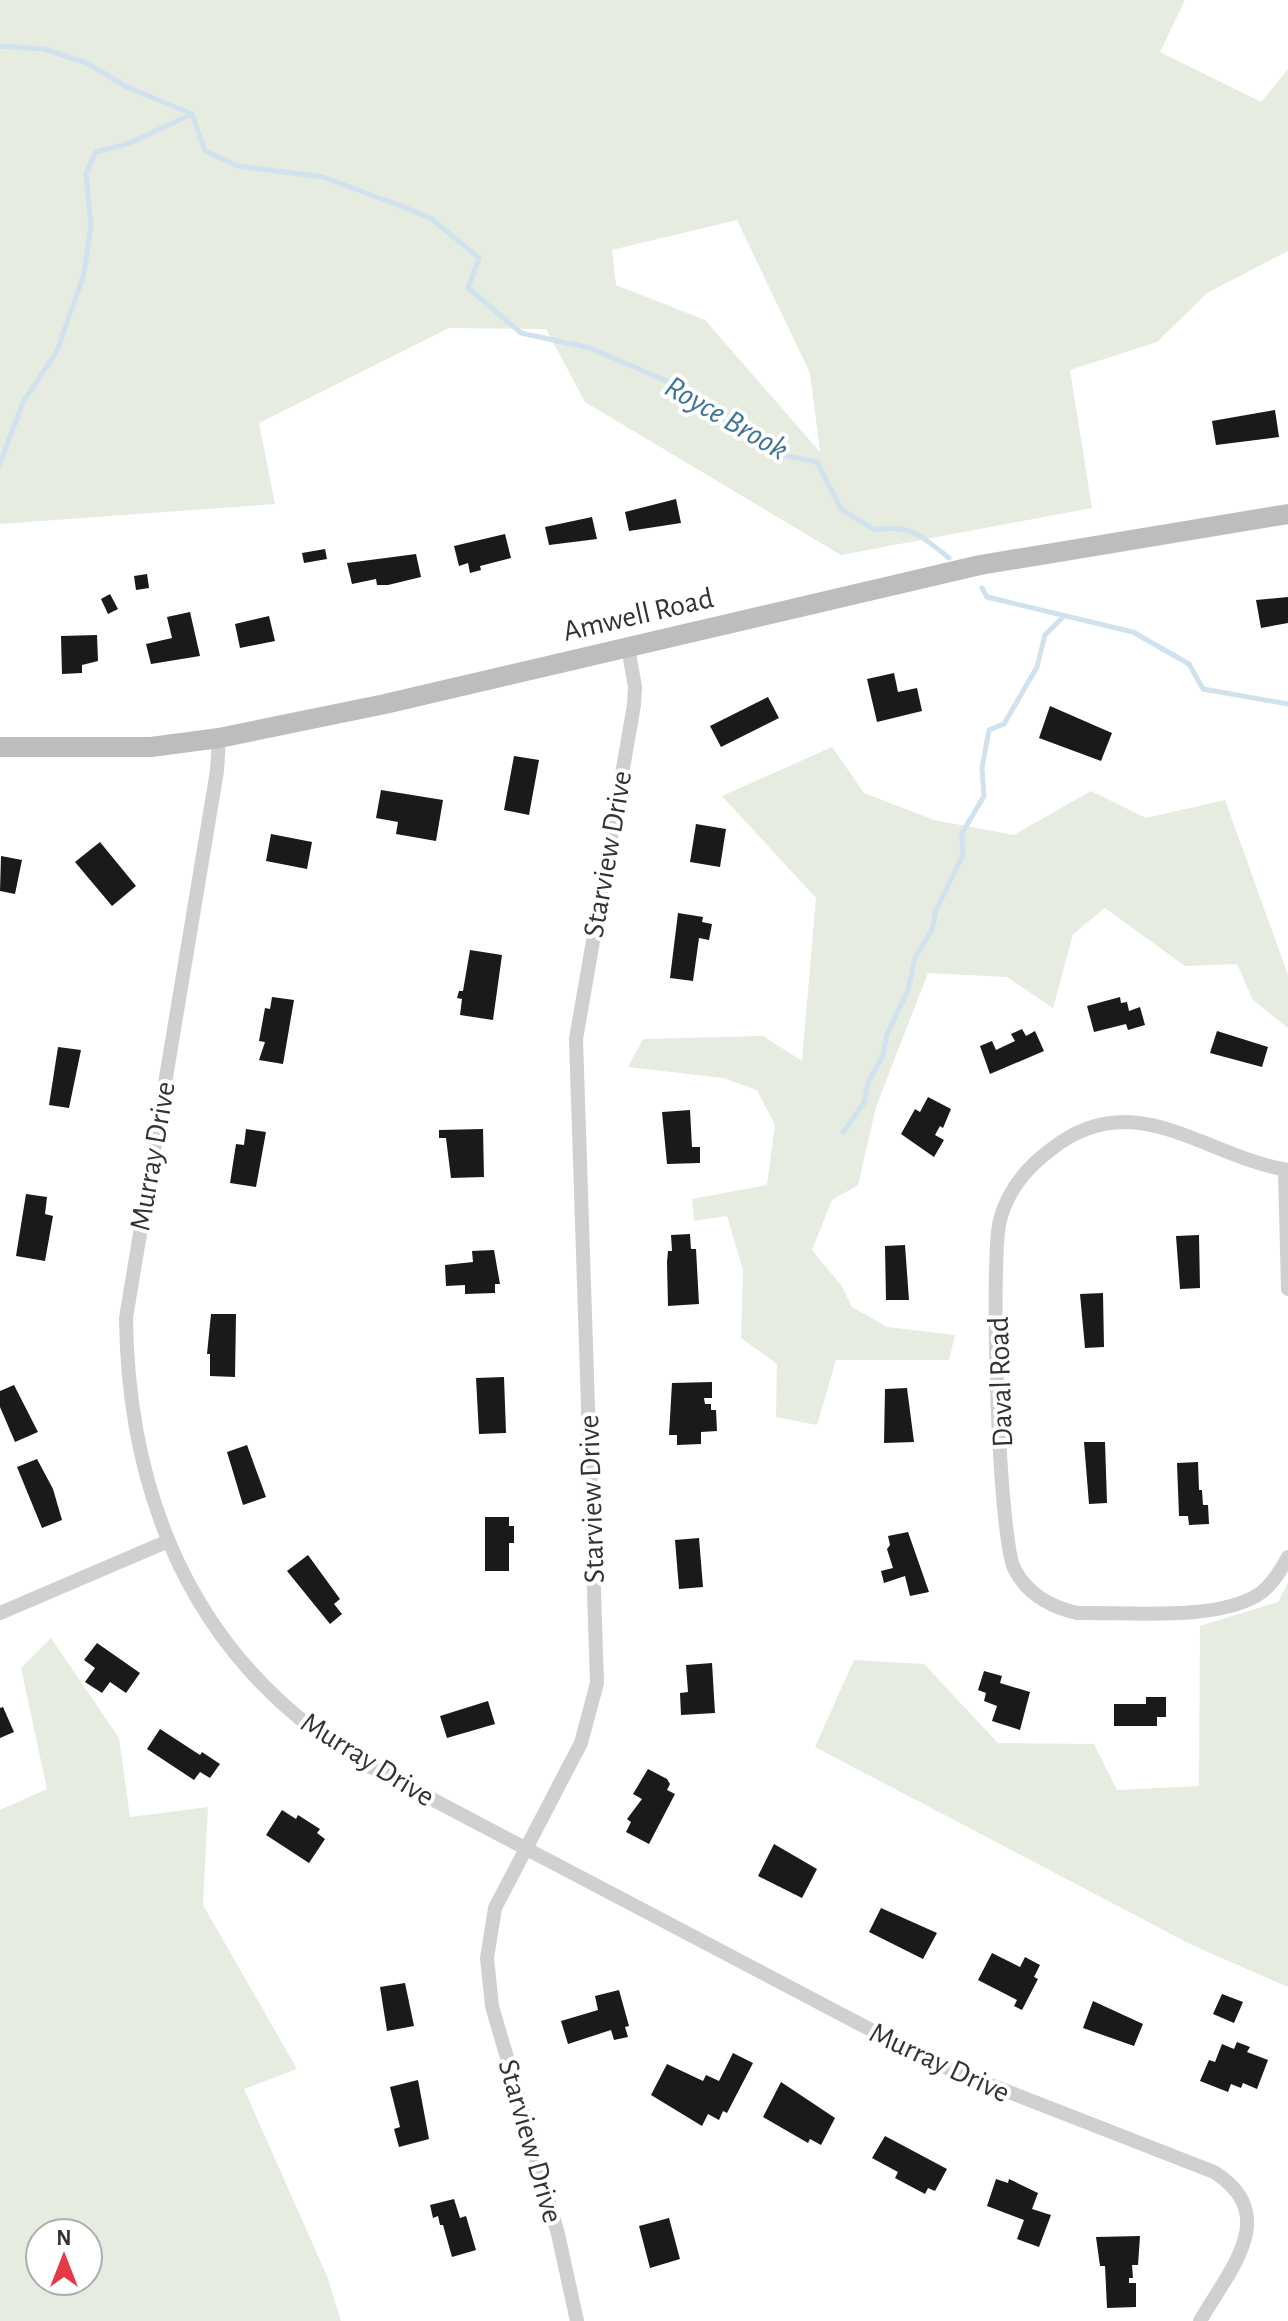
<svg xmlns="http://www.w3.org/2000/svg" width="1288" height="2321" font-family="'Alegreya Sans',sans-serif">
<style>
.green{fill:#e6ecdf;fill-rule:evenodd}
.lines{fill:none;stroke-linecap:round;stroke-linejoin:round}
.stream{stroke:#cfe2ee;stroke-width:5}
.building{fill:#1a1a1a}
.minor{stroke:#d0d0d0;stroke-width:14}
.secondary{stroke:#bdbdbd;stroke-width:20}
.labels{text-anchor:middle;stroke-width:8;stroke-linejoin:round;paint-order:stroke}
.street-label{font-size:30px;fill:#333;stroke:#fff}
.water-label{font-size:32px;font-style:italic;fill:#3f7597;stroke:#fff}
</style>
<rect width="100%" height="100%" fill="#fff"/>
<path class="green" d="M0,0H1185L1160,52L1261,102L1288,69V251L1207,293L1157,342L1070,370L1092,508L841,555L585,402L546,329L449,328L259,423L275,504L0,524ZM737,220L810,373L820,452L705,320L616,285L612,250Z
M832,747L864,793L934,820L1014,835L1091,791L1146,818L1225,800L1288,975V1028L1253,1000L1237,964L1185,966L1105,908L1073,934L1053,1008L1007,977L928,973L876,1107L858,1185L832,1200L812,1250L841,1285L852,1307L887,1327L955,1335L949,1360H836L817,1425L776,1417L777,1364L741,1338L743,1270L727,1216L694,1221L692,1199L767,1185L775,1125L757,1090L723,1078L628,1067L643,1039L763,1036L802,1061L816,898L722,796Z
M1288,1583V1987L1194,1946L815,1747L854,1660L924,1664L998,1743L1094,1744L1117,1790L1199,1786L1200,1626L1278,1602Z
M51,1638L119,1738L130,1817L208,1807L203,1905L297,2069L244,2089L327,2276L341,2321H0V1810L47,1789L21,1668ZM40,2233H88V2281H40Z"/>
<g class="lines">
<path class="stream" d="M0,46L44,49L87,63L127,87L192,114L205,151L238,166L323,177L401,206L432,219L479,258L468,288L521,333L590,348L695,393L787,456L817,462L841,509L875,530C909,523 923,537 949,558
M0,464L23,402L57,351L84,274L91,225L86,173L96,152L130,143L192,114
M982,588L987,597L1133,632L1189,664L1203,689L1288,704
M843,1132L864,1103L868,1083L883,1055L887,1034L908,990L915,958L932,930L936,910L963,855L962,833L984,796L982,768L989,730L1004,724L1037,667L1045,635L1064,616"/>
</g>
<path class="building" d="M1275,410L1279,437L1216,445L1212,421Z
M676,499L681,523L629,531L625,512Z
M592,517L597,539L549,545L545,527Z
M505,534L511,558L480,566L481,570L470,573L468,563L459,566L454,546Z
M325,549L327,559L304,563L302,553Z
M416,554L421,577L388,585H377L376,579L352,584L347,563Z
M147,574L149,588L136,590L134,576Z
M110,594L118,609L108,614L101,599Z
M1288,597V623L1261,628L1256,600Z
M190,612L200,656L151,664L146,644L172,638L167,617Z
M269,616L275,641L240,648L235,624Z
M97,635L98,661L82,665V673L62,674L61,636Z
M894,673L898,692L917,688L922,711L877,722L867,679Z
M768,697L779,718L721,747L710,726Z
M1050,706L1112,733L1101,761L1039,738Z
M514,756L539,760L529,815L504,810Z
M381,790L443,800L436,841L396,834L398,822L376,818Z
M696,824L726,829L720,867L690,862Z
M271,834L312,842L307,869L266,861Z
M100,842L136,886L112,906L75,862Z
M1,856L22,860L15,894L0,891Z
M678,913L703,917L702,922L712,924L709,940L699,938L693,981L670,978Z
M470,950L502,955L493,1020L460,1015L462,999L457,998L459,991H463Z
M272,997L294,1000L283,1064L259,1060L265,1042L259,1041L265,1008L270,1009Z
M1120,997L1121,1003L1127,1002L1129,1011L1140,1007L1145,1025L1128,1030L1126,1024L1094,1032L1087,1006Z
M1022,1029L1026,1036L1035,1031L1044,1051L990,1074L980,1046L992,1041L996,1050L1015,1041L1011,1034Z
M1217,1031L1268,1047L1262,1067L1210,1053Z
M58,1047L81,1050L69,1108L49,1105Z
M928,1097L951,1109L943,1128L940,1126L935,1135L944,1140L934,1157L901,1134L915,1109L920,1112Z
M690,1110L692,1147H700V1163L667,1164L662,1112Z
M246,1129L266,1132L256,1187L230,1183L236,1144L244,1145Z
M483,1129L484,1177L451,1178L446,1138H439V1130Z
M26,1194L47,1197L45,1214L53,1216L45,1261L16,1256Z
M690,1234L691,1249H696L699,1304L668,1306L667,1262L668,1251H672L671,1235Z
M1199,1235L1200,1288L1180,1289L1176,1236Z
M905,1245L909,1300H886L885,1246Z
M494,1250L500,1284H495V1293L465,1294V1285L446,1286L445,1265L473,1262L472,1251Z
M1103,1293L1104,1347L1085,1348L1080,1294Z
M211,1314H236L235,1377L210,1376V1354H207Z
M504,1377L506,1433L479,1434L476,1378Z
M712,1382V1398H704L705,1404H711V1410H716L717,1431L701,1432V1444L677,1445V1435H669L672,1383Z
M14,1385L38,1432L15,1442L0,1407V1391Z
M907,1388L914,1442L884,1443L885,1389Z
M1084,1442H1105L1107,1503L1089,1504Z
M247,1445L266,1497L243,1505L227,1452Z
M37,1459L53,1489L62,1520L42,1528L17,1467Z
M1198,1462L1199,1490H1202L1203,1505H1208L1209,1524L1189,1525L1188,1516H1179L1177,1463Z
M485,1517H509V1526H514V1543H509V1571H485Z
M908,1532L929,1592L910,1596L905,1576L884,1583L881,1571L893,1568L887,1549L890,1545L888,1536Z
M699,1538L703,1587L679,1589L675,1540Z
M308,1555L340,1599L334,1604L342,1614L330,1624L287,1571Z
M97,1643L140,1673L126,1693L110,1682L102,1693L85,1682L95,1668L84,1660Z
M712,1663L715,1713L681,1715L680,1693L688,1692L686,1665Z
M984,1671L1002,1676L1000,1683L1030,1692L1020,1730L992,1721L997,1706L984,1701L986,1693L978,1690Z
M1146,1697H1166V1717H1157V1726H1114V1704H1146Z
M488,1701L495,1724L447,1738L440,1716Z
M3,1707L14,1732L0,1738V1708Z
M160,1729L200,1755L202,1752L220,1764L210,1778L200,1772L194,1780L147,1749Z
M648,1769L667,1779L670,1784L667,1790L675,1794L649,1844L626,1832L631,1822L627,1819L642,1799L633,1794Z
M282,1810L296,1819L298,1815L320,1829L317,1833L325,1839L309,1863L266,1835Z
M774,1844L817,1869L802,1898L758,1876Z
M881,1908L937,1933L923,1959L869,1932Z
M992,1953L1020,1967L1025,1957L1040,1965L1034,1977L1038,1979L1022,2010L1014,2006L1017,2000L978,1980Z
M405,1983L414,2026L387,2031L380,1987Z
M619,1990L629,2026L625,2027L628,2037L614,2040L611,2030L568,2044L561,2021L598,2010L595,1996Z
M1222,1994L1243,2002L1234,2023L1213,2014Z
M1093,2001L1143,2024L1134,2046L1083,2028Z
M1237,2042L1250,2047L1247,2052L1268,2060L1257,2089L1243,2083L1241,2088L1231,2084L1228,2092L1200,2081L1209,2060L1215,2062L1222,2044L1234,2049Z
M733,2053L753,2063L727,2113L723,2111L719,2120L708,2114L702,2126L651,2095L667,2064L703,2081L706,2075L719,2081Z
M418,2080L429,2139L399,2147L394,2129L400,2127L390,2087Z
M781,2082L835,2118L821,2145L810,2139L808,2143L763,2117Z
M885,2136L947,2169L935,2191L928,2188L925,2194L895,2178L898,2172L872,2158Z
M996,2179L1008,2183L1009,2179L1038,2193L1032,2209L1051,2215L1039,2247L1017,2239L1024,2220L987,2206Z
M454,2199L460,2218L466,2216L476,2250L452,2257L443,2225H440L438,2216L433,2218L430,2205Z
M669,2218L680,2259L650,2268L639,2226Z
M1140,2236L1138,2265H1132L1133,2278H1129V2283H1136V2307L1107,2308L1105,2266H1100L1096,2237Z"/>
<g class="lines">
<path class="minor" d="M219,738L217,771L126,1318C128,1479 181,1628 313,1729C330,1743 350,1754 369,1766L932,2062L1214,2172C1282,2215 1229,2270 1200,2321
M1285,1170L1288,1289
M1288,1170C1205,1157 1136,1084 1053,1148C1028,1166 1008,1189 1000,1220C990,1257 998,1540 1015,1570C1028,1595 1051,1607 1077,1613C1128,1612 1222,1622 1262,1592C1274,1582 1281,1570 1288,1557
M0,1613L166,1542
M577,2321L558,2234L492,2006L487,1958L495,1908L581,1743L597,1683L576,1039L634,705L635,687L628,647"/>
<path class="secondary" d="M0,747H151L219,738L385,704L980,565L1288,514"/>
</g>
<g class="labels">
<g class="street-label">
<text transform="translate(638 614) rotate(-13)" y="10">Amwell Road</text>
<text transform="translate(607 854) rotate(-80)" y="10">Starview Drive</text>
<text transform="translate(152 1156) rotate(-80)" y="10">Murray Drive</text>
<text transform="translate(1000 1382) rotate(-92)" y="10">Daval Road</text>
<text transform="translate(591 1499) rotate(-92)" y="10">Starview Drive</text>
<text transform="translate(368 1759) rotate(32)" y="10">Murray Drive</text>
<text transform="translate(940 2062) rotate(25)" y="10">Murray Drive</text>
<text transform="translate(531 2141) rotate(74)" y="10">Starview Drive</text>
</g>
<g class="water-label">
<text transform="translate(727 417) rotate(30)" y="11">Royce Brook</text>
</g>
</g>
<g transform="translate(64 2257)"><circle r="38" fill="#ffffff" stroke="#adadad" stroke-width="2"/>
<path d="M0-6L14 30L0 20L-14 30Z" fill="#e63946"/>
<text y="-12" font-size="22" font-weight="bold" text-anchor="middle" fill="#333333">N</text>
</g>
</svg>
